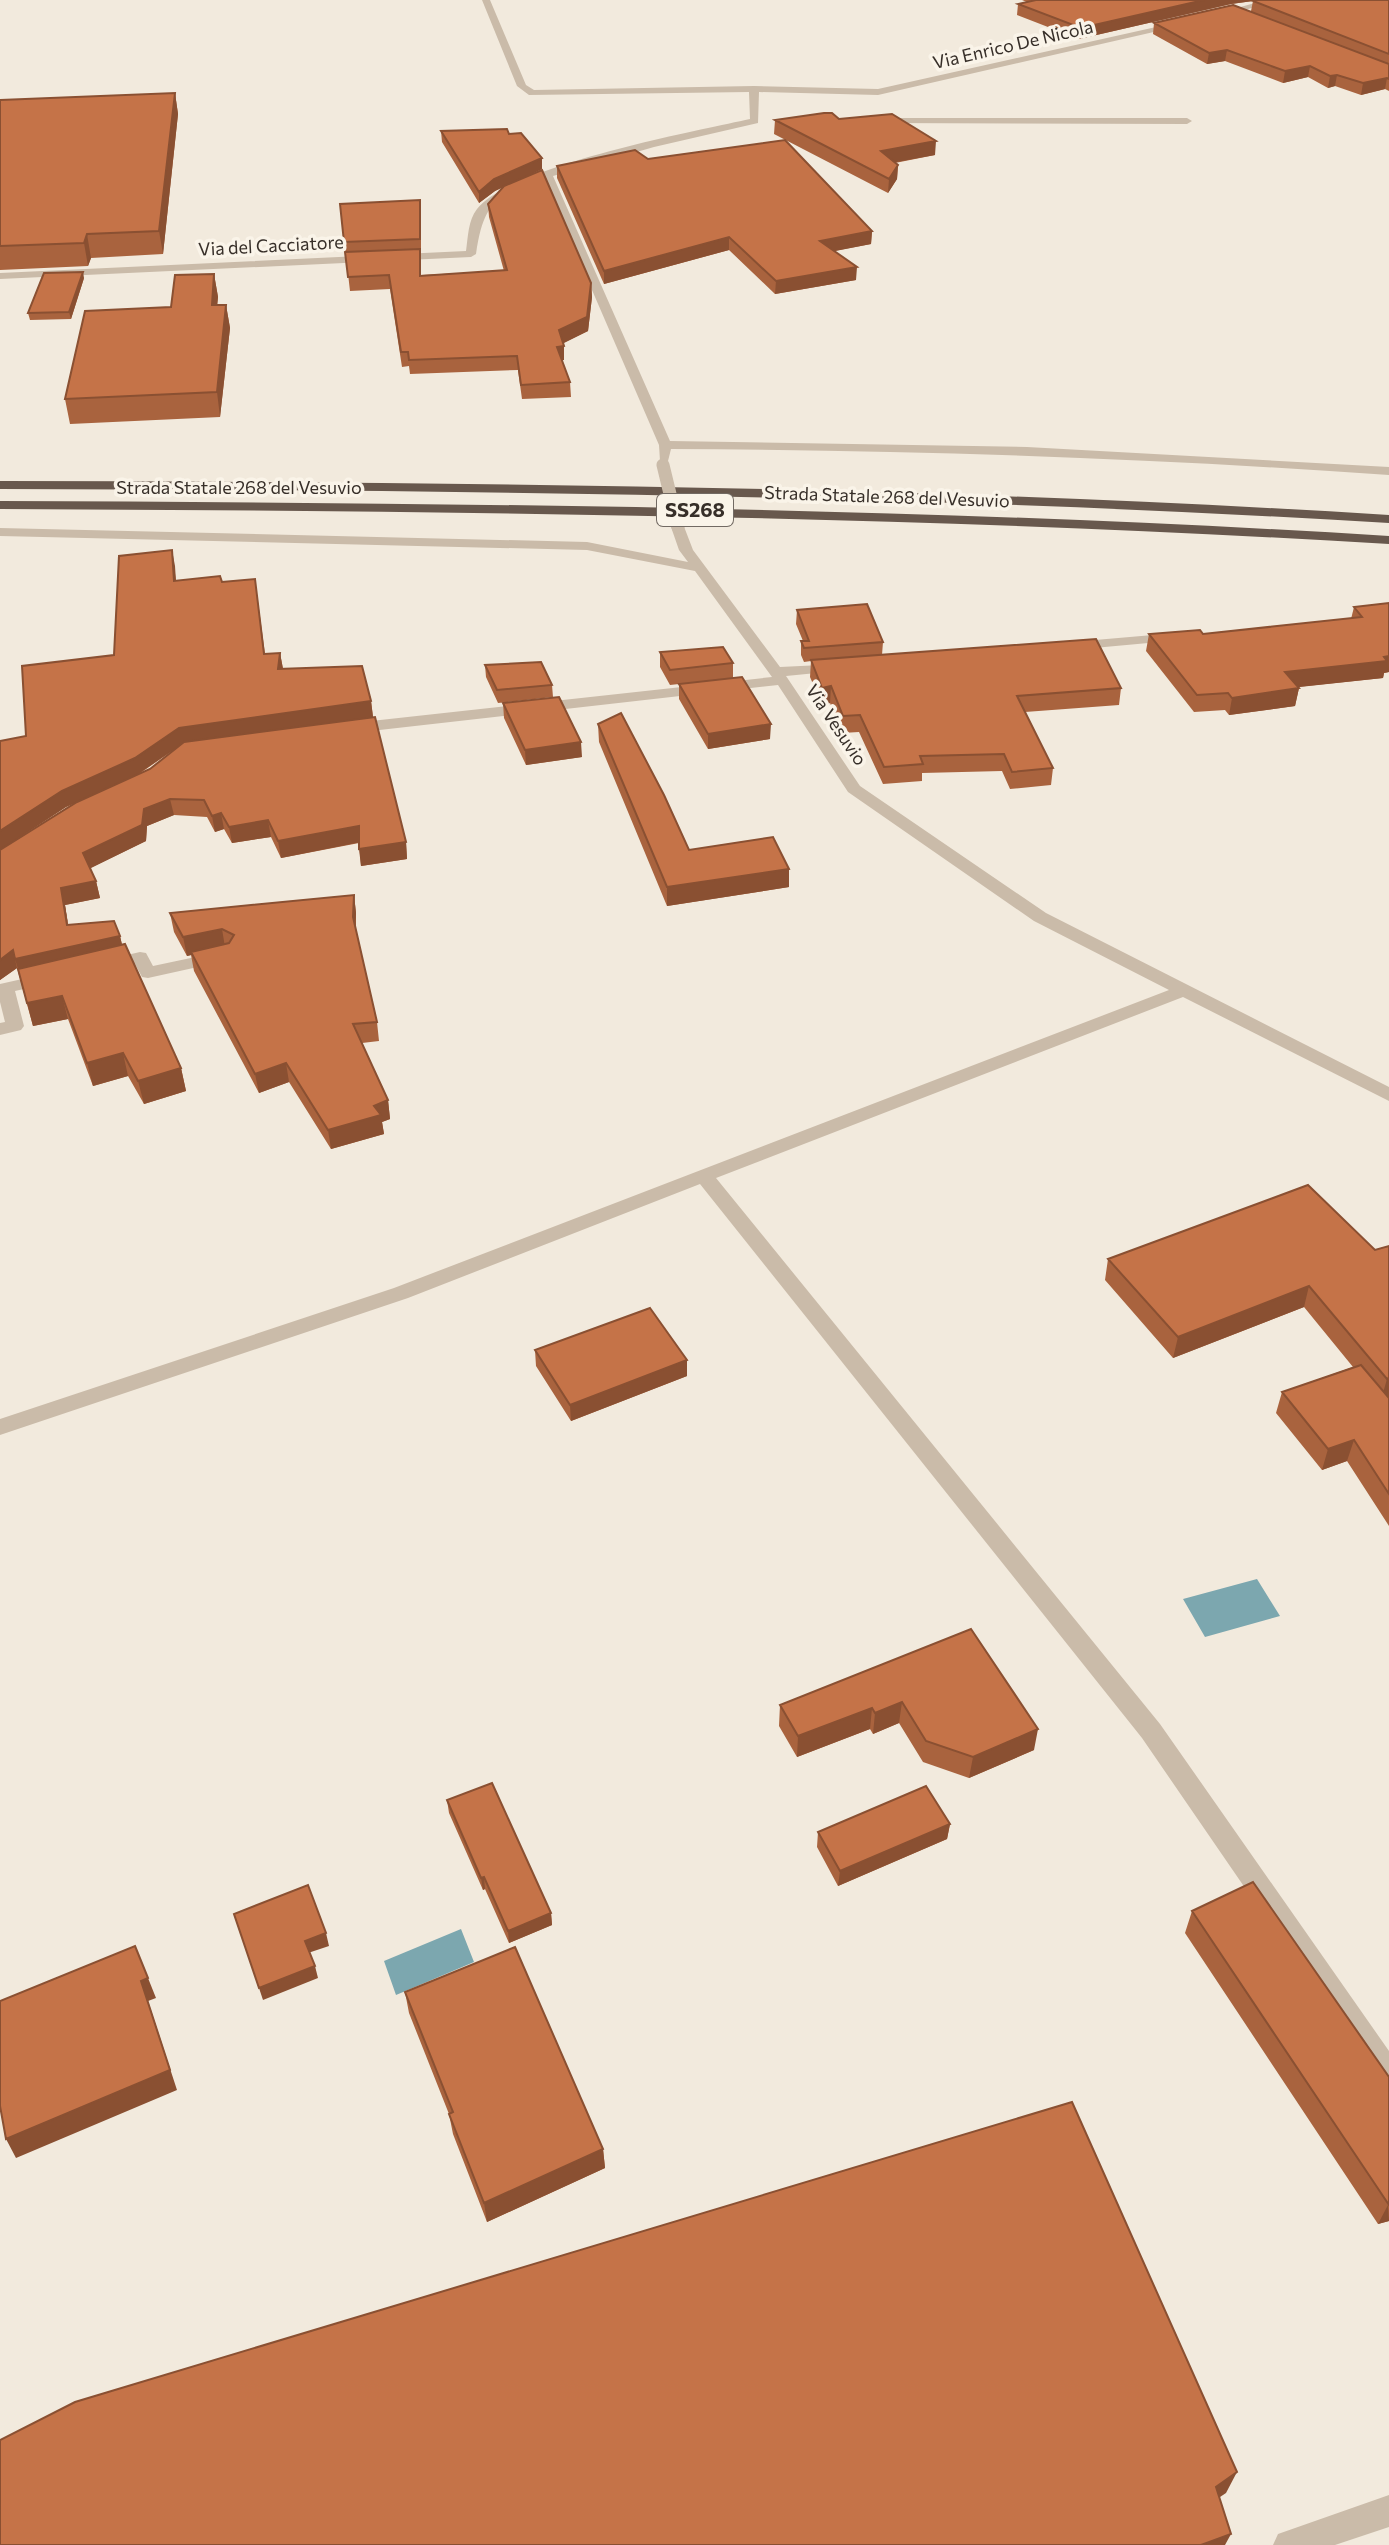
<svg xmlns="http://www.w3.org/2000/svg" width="1389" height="2545" font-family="Commissioner,sans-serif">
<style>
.water{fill:#7ca7af}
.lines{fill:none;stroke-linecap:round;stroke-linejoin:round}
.minor{fill:#cabba9;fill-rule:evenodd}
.trunk{fill:#68584d;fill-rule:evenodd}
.minor-bridge{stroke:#cabba9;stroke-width:13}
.wall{fill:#a9633e;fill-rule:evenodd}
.shaded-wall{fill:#8a5032}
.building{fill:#c57348;stroke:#8a5032;stroke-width:2}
.labels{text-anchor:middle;stroke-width:7;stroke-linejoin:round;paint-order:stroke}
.far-street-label{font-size:18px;fill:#372f29;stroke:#faf4e9}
.shield{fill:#faf4e9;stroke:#726a63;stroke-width:2}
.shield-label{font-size:20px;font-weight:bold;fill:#372f29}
</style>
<rect width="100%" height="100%" fill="#f2eadd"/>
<path class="water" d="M1257,1579L1280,1616L1205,1637L1183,1599Z
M461,1929L474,1962L396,1995L384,1961Z"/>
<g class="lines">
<path class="minor" d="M482,0H490L526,85L534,90L754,86L878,89L1183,21L1180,26L878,95L759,92L758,123L654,147L553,176L670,441L1027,447L1389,467V475C1150,458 911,450 671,449L668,461H660L659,445L544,179C495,197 484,201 476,254L471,257L0,279V273L466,251C468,238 468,220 477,209C511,166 691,132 750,119L749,92L529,95L517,86Z
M1266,0H1281L1215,18L1211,15Z
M879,118H1187L1192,121L1187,124L876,123Z
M673,524H683L693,550L780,667L842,664L844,667L837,671L786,676L860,786L1046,913L1389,1087V1101L1183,997L716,1178L1160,1724L1389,2051V2087L1379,2083L1142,1738L700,1184L408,1298L0,1435V1419L394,1288L1169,990L1034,921L848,792L778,685L353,733L345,728L353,723L772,677L695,571L587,550L0,536V528L587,542L688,562L679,550L671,527Z
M1176,633L1183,637L1181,640L1072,650L1065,646L1072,642Z
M140,952L146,953L153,966L219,952L228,957L225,961L148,978L142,977L135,964L107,970L98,965L101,961Z
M49,973L58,978L55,982L15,991L24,1026L21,1030L0,1035V1023L5,1022L0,1002V984Z
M1389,2495V2527L1335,2545H1273L1278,2534Z"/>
<path class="trunk" d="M0,481C463,482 926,486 1389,515V523C926,495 463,490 0,489Z
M0,501C463,503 926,507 1389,536V544C926,516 463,511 0,509Z"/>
<path class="minor-bridge" d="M663,465L678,527"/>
</g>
<path class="wall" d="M1022,0H1389V91L1385,89L1361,95L1335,86L1328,88L1308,77L1283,83L1225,61L1207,64L1153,34L1154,23L1251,11L1253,1L1231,4L1079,39L1017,15L1018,4L1027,2Z
M175,93L178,114L163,254L91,258L88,266L0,270V100Z
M839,119L935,155L895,163L898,165L897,179L888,193L774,134L775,120Z
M441,131L509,134L542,158V169L528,176L591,283L592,297L588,331L563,343L564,360H562L570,382L571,397L522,399L518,370L410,374L409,366L402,367L390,289L350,291L340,204L421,211V275L504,271L489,217L488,204L503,187L495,191L479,203L442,142Z
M648,159L872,231L871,244L834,251L856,280L775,294L729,250L604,284L557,178V166Z
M214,274L218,297L217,305H226L230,328L220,417L70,424L65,399L171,307Z
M84,278L71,319L30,320L28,313Z
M172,550L176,581L220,576L222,582L255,579L265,654L280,653L283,669L362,666L371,701L373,717H375L406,842L407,859L361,866L359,843L281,858L271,837L232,843L224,829L215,832L207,817L174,815L147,826L146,841L90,868L96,881L100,898L65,905L68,925L114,921L120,936L122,945L125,944L181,1068L186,1091L144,1104L128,1076L93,1086L68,1019L33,1026L17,968L0,980V741L26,736L22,666L114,655L119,556ZM182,744L150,769L139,774ZM75,803L14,841L66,807Z
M1389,603V672L1384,673L1383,678L1297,687L1299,688L1295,706L1229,715L1225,710L1194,712L1146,651L1149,634H1203L1351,619L1354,607Z
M797,610L883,642L882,655L1121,688L1119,705L1025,712L1053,768L1051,785L1010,789L1002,771L922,773V781L883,784L859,732L842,733L830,703L822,705L810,677L811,661L804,662L801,655V641H803L796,624Z
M660,652L733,663V678L670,685L660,667Z
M485,665L552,685L553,697L498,703L486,677Z
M679,684L770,739L708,749L679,699Z
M503,703L582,757L526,765L504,718Z
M598,724L689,850L789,887L667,906L599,742Z
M354,895L356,913V929L377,1022L379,1041L362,1043L388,1100L390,1119L382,1122L384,1134L331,1149L289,1082L259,1093L194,971L191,955L187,956L174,932L170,913Z
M1389,1246V1526L1347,1461L1322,1470L1276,1413L1282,1392L1353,1367L1304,1307L1173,1358L1105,1280L1108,1259L1375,1250Z
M535,1350L687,1360V1376L571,1421L536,1366Z
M971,1629L1034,1750L969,1778L923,1762L899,1723L873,1734L870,1729L797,1757L779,1726L780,1705Z
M447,1800L551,1913L552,1925L509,1943L485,1889L483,1890L449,1813Z
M950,1824L947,1839L838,1886L817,1847L818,1832Z
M1192,1911L1389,2077V2221L1378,2224L1185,1933Z
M405,1992L603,2149L605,2168L487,2222L453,2134L449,2114L409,2013Z"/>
<path class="shaded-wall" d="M1204,0H1260L1231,4L1079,39L1081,28Z
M1227,50L1225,61L1207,64L1209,53Z
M1310,66L1308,77L1283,83L1285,71Z
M1337,75L1335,86L1328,88L1330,76Z
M1387,78L1385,89L1361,95L1363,83Z
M175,93L178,114L163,254L159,231Z
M936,141L935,155L880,165L881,151Z
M542,158V169L495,191L479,203V192L494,179Z
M898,165L897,179L888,193L889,179Z
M872,231L871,244L820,254V241Z
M87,234L91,258L88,266L84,243Z
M729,237V250L604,284V271Z
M857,267L856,280L775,294L776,281Z
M83,272L84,278L71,319L69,312Z
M214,274L218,297L215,329L212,305Z
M591,283L592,297L588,331L560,345L559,330Z
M226,305L230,328L220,417L217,392Z
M564,346V360L558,361L557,347Z
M172,550L175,566L177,597L174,581Z
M280,653L283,669H278Z
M1389,656V672L1384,673L1383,678L1281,689L1285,672Z
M831,686L830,703L822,705V688Z
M1299,688L1295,706L1229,715L1232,698Z
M371,701L373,717L182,744L138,774L66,807L0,850V831L62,791L179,728Z
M771,724L770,739L708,749V734Z
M581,742L582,757L526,765L525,750Z
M170,799L174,815L147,826L146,841L87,870L83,853L144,809Z
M221,813L224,829L215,832L212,816Z
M268,820L271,837L232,843L229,827Z
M359,826L361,842L281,858L278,841Z
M406,842L407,859L361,866L359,849Z
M789,869V887L667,906V887Z
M96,881L100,898L65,905L71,942L61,888Z
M354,895L356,913L355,935L353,917Z
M222,929L225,947L187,956L183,937Z
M120,936L124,953L20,976L15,959Z
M13,950L17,968L0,980V960Z
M62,996L68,1019L33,1026L27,1003Z
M123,1053L128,1076L93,1086L87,1063Z
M286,1063L289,1082L259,1093L255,1074Z
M181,1068L186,1091L144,1104L138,1081Z
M388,1100L390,1119L382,1122L384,1134L331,1149L328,1130L374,1106Z
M1309,1286L1304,1307L1173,1358L1178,1337Z
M687,1360V1376L571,1421L570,1405Z
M1389,1378V1397L1381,1400L1387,1379Z
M1354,1440L1347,1461L1322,1470L1328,1449Z
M902,1702L899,1723L873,1734L875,1713Z
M872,1708L870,1729L797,1757L798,1736Z
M1038,1729L1034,1750L969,1778L973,1757Z
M950,1824L947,1839L838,1886L840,1871Z
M484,1877L485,1889L483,1890L481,1878Z
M551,1913L552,1925L509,1943L508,1931Z
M326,1933L329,1946L308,1953L305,1941Z
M315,1966L318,1978L263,2000L259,1988Z
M148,1978L156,1998L148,2001L177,2090L16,2158L6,2139L141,1981Z
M603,2149L605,2168L487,2222L484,2203Z
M1388,2205L1389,2221L1378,2224Z
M1237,2472L1226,2493L1205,2507L1216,2487Z
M1231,2534L1225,2545H1201Z"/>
<path class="building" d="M1036,0H1204L1081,28L1018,4Z
M1255,0H1389V54L1253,1Z
M1233,5L1389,64V79L1387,78L1363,83L1337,75L1330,76L1310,66L1285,71L1227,50L1209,53L1154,23Z
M175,93L159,231L87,234L84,243L0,246V100Z
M824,113H832L839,119L892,114L936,141L881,151L898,165L889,179L775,120Z
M507,129L509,134L521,133L542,158L494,179L479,192L441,131Z
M785,140L872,231L820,241L857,267L776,281L729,237L604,271L557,166L635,150L648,159Z
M542,170L591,283L587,317L559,330L564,346L557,347L570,382L521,385L517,356L409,360L408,352H401L389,275L348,277L345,252L420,249V276L507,270L488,204L504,186Z
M420,200V239L344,242L340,204Z
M83,272L69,312L28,313L44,273Z
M214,274L212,305H226L217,392L65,399L85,311L171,307L175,275Z
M172,550L174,581L220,576L222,582L255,579L264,654L280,653L278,669L362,666L371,701L179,728L135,758L62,791L0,831V741L26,736L22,666L114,655L119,556Z
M1389,603V656L1384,657L1387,661L1285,672L1299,688L1232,698L1228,693L1197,695L1149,634L1200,630L1203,634L1362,617L1354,607Z
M867,604L883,642L804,648L801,641H809L797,610Z
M1096,639L1121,688L1017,696L1053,768L1012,772L1004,754L920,756L923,764L884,767L860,715L843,716L831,686L822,688L811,660Z
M723,647L733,663L670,670L660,652Z
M541,662L552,685L497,690L485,665Z
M742,677L771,724L708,734L679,684Z
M559,697L581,742L525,750L503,703Z
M621,713L664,795L689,850L773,837L789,869L667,887L598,724Z
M375,717L406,842L359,849V826L278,841L268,820L229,827L221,813L212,816L204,800L170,799L144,809L142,825L83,853L96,881L61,888L67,925L114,921L120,936L15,959L13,950L0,960V850L77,802L150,769L184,742Z
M354,895L353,917L377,1022L353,1024L388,1100L374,1106L381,1115L328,1130L286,1063L255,1074L191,952L229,943L234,935L222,929L183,937L170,913Z
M125,944L181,1068L138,1081L123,1053L87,1063L62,996L27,1003L18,969Z
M1308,1185L1375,1250L1389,1246V1378L1387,1379L1309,1286L1178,1337L1108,1259Z
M650,1308L687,1360L570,1405L535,1350Z
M1361,1365L1389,1398V1494L1354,1440L1328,1449L1282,1392Z
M971,1629L1038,1729L973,1757L926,1741L902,1702L875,1713L872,1708L798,1736L780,1705Z
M492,1783L551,1913L508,1931L484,1877L481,1878L447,1800Z
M926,1786L950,1824L840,1871L818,1832Z
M1253,1882L1389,2077V2205L1192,1911Z
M308,1885L326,1933L305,1941L315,1966L259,1988L234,1914Z
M135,1946L148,1978L141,1981L170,2070L6,2139L0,2106V2001Z
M515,1947L603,2149L484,2203L449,2114L453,2112L405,1992Z
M1072,2102L1237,2472L1216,2487L1231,2534L1201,2545H0V2440L75,2402Z"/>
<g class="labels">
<g class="far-street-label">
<text transform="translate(1013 45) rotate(-13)" y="6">Via Enrico De Nicola</text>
<text transform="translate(271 246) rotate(-3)" y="6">Via del Cacciatore</text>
<text x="239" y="494">Strada Statale 268 del Vesuvio</text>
<text transform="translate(887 497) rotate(2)" y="6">Strada Statale 268 del Vesuvio</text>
<text transform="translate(836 725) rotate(56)" y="6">Via Vesuvio</text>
</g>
<rect class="shield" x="657" y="494" width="76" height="32" rx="6"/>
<g class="shield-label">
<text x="695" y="517">SS268</text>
</g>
</g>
</svg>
